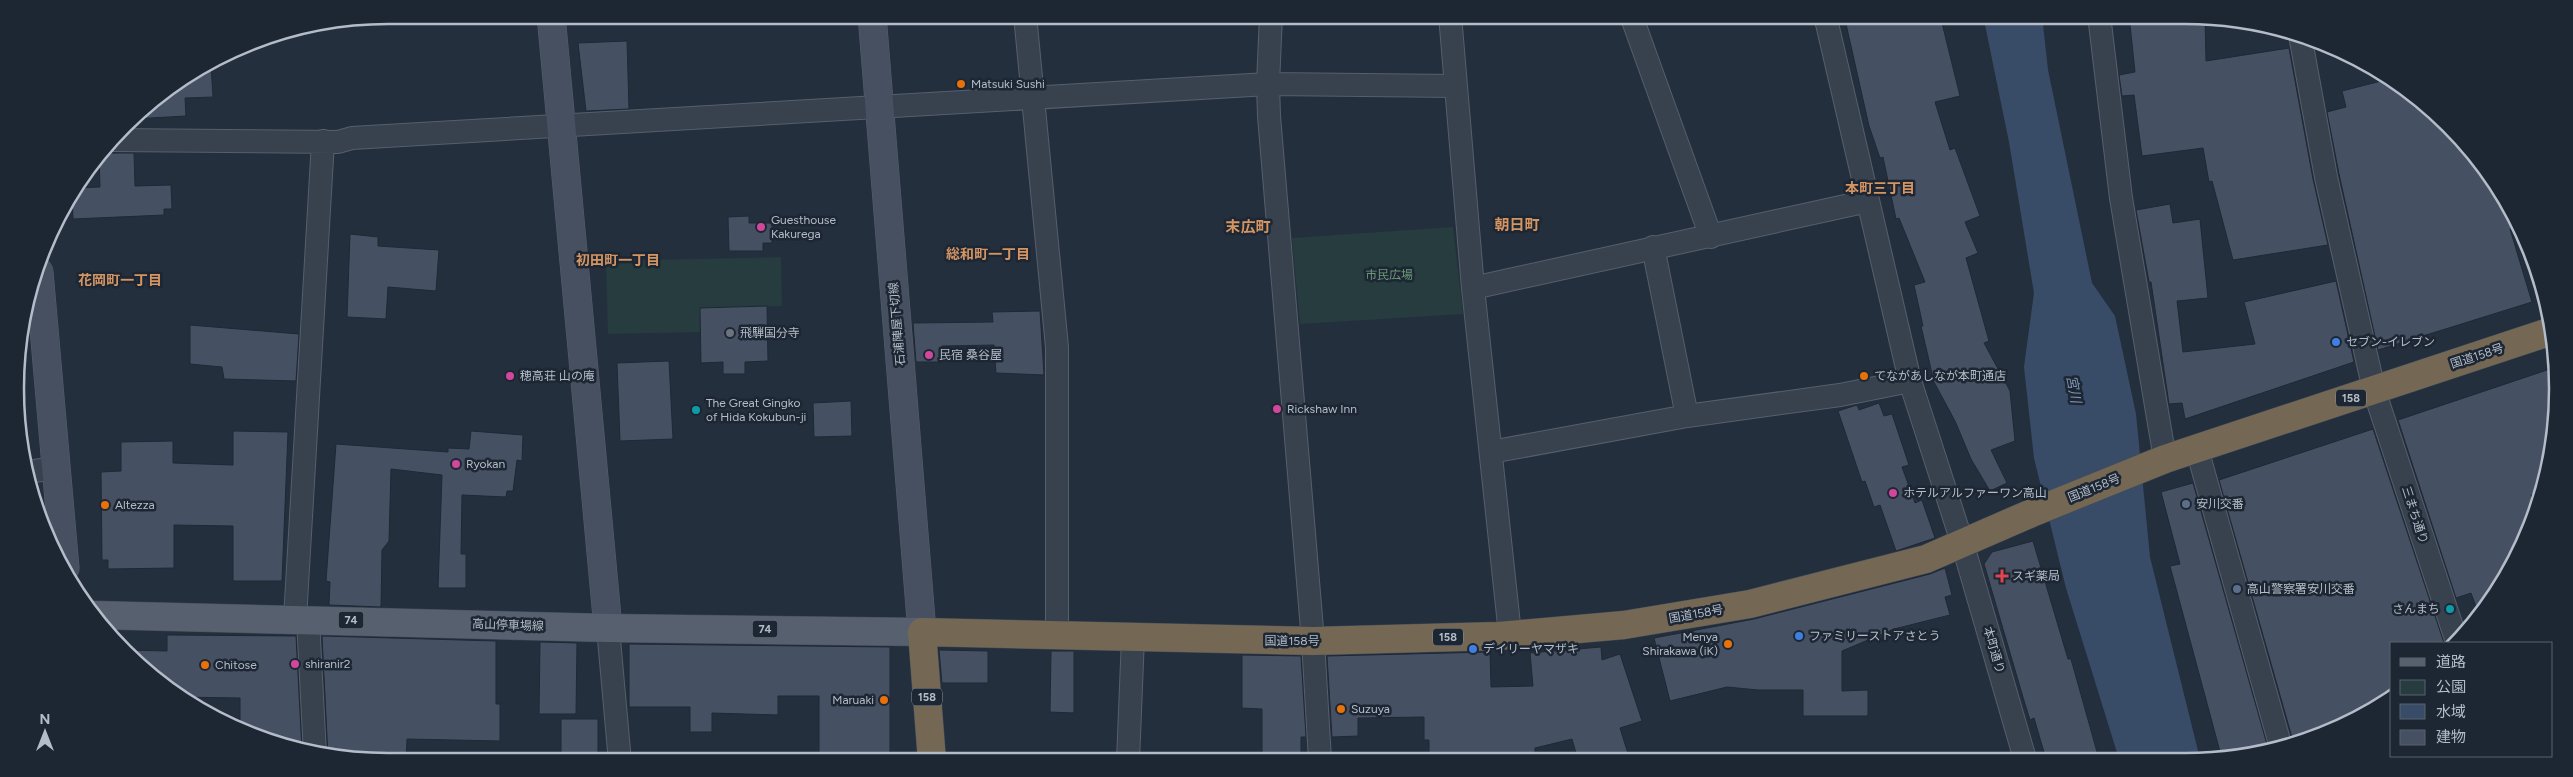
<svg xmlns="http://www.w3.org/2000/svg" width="2573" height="777" font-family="Figtree,'Noto Sans JP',sans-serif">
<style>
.green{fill:#263c3f}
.water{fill:#394c67}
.building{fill:#455162;stroke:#1f2835}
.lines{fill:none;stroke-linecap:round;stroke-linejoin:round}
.street-casing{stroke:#565f6c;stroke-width:24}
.secondary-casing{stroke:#565f6c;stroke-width:29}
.primary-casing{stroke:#414a57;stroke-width:29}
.highway-casing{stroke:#434c59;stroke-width:29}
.street{stroke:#38414e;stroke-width:22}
.secondary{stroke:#465061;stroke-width:28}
.primary{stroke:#56606e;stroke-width:28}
.highway{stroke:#746855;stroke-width:28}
.food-dot{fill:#e8710a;stroke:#1d2633;stroke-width:2}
.hotel-dot{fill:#d1479c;stroke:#1d2633;stroke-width:2}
.worship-dot{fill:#6b7280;stroke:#1d2633;stroke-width:2}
.shop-dot{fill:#3f7fe0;stroke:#1d2633;stroke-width:2}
.culture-dot{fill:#0f9aa8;stroke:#1d2633;stroke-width:2}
.service-dot{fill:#5c6f8a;stroke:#1d2633;stroke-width:2}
.health-dot{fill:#e0444e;stroke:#1d2633;stroke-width:2}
.labels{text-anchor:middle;stroke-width:5;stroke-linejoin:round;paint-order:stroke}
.shield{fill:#1d2633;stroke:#878f9c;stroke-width:1}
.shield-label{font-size:11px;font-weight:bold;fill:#b4bcc9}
.poi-label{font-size:12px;fill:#b4bcc9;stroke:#1d2633;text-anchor:start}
.park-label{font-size:12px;fill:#6b9a76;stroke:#1d2633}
.street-label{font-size:12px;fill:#b4bcc9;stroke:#1d2633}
.neighbourhood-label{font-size:14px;font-weight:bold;fill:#d59563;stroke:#1d2633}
.water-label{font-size:14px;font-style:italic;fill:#7c92b1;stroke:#1d2633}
.quarter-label{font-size:15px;font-weight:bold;fill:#d59563;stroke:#1d2633}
.rim{fill:none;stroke:#b4bcc9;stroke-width:2.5}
</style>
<rect width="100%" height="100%" fill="#242f3e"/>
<path class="green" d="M1453,227L1463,314L1300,324L1292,238Z
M781,257L782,306L700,308L701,332L608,334L606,261Z"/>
<path class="water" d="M1983,15H2042L2048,70L2092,283L2115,316L2136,414L2150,557L2200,759H2119L2066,588L2034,458L2024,367L2034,293L2009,142Z"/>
<path class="building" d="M1844,15H1940L1960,96L1935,102L1950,150L1955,148L1980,216L1965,222L1978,253L1966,258L1989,341L1984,343L2010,391L2015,441L1991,450L2007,483L1990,491L1971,459L1955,421L1934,382L1921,326H1923L1914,285L1925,282L1899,218L1896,219L1883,157L1880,158L1869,126Z
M2129,15L2205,17L2206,61L2289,48L2313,179L2328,245L2233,260L2212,181L2209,182L2203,148L2142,156L2134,95L2122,96L2119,75L2135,72Z
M627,41L629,109L586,111L578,43Z
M211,65L213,97L185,98L186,116L132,119L133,127H124L142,108Z
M2393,78L2449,125L2495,181L2519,226L2510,229L2532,302L2378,350L2339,174L2327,112L2346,107L2342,91Z
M103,149L111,153H134L135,186L171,185L172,209H164V215L73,219L72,194L75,188L100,187L99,154Z
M2170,204L2173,223L2200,219L2208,298L2177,301L2183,352L2255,344L2244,302L2336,281L2354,362L2185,419L2182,403L2169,404L2151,282H2149L2136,210Z
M749,216V223H772V243H763V251H729L728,217Z
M350,234L378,237V246L439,250L436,291L388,287L386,319L347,317Z
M767,306L768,361L745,362V374H723V362L701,363L700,308Z
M1040,311L1044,375L996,373L994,345L942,346V362H916L913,323L993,322L992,312Z
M190,325L299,334L296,381L224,379L222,367L190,364Z
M669,361L673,439L620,441L617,363Z
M2556,367L2558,389L2551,462L2540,492L2531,495L2534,505L2508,575L2478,612L2471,593L2456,598L2398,420Z
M851,401L852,436L814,437L813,403Z
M1879,403L1884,416L1892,414L1909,465L1902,467L1915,503L1922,500L1935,538L1896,551L1880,505L1874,507L1865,481L1862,482L1838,411L1857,405L1859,410Z
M2373,429L2444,643H2392V695L2349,724L2293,741L2219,480Z
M233,431L288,432L282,581H233V526L174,525V568L108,569V560H102L101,472L121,471V442L173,441V463L233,465Z
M471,431L523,435L522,461L517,460L513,491H507L506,497L462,495L461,554H466V588H438L442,475L391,469L389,541L382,550L381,607L329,605L330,582L326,581L336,444L448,452V448L469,449Z
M2193,483L2268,748L2233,759H2222L2170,566L2180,564L2161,492Z
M2033,541L2068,659H2071L2099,759H2046L2034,718L2030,720L2025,704L1984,564L1992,552Z
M1945,568L1952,595L1945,597L1950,615L1894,629L1842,651V691L1868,690V716H1803V690H1758L1727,687L1670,701L1654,638L1754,619L1930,574Z
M167,635L296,636L302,751L240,731V698L179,697L122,650L167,651Z
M322,636L496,641V704H500V741L407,739L406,762L328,756Z
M540,642L577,643L576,714H539Z
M629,644L890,647V761H819V696H778V715L712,713V732H690V707H629Z
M1601,647L1602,660L1620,654L1642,721L1620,728L1630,760H1578L1572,739L1535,748V760H1512V757L1429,758V740H1424V717L1358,718V736L1332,737L1327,656L1490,652L1491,687L1533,686L1530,653Z
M939,650L988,651V683H942Z
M1051,651H1074V713L1050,712Z
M1242,655L1301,656L1306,737H1301V760H1262V709L1242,708Z
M561,719H598V762H561Z"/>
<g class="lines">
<defs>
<path id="street" d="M1025,15L1057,347V636
M1271,15L1268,84L1269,116L1313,641L1320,760
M1450,15L1473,288L1510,634
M1631,15L1711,237
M1825,15L1910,381L1962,542L2025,759
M2099,15L2121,198L2165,459
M2300,35L2326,177L2374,390L2456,639
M112,140L338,142L352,138L1268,84L1456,86
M1653,247L1687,416
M1473,288L1868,201
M2197,449L2280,744
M1491,452L1687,416L1840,395L1910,381
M26,472L57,468
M295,619L323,141
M308,619L315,755
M608,628L620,762
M1128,761L1133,637"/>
<path id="secondary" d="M551,15L608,628
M872,15L922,632
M39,272L65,568"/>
<path id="primary" d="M94,615L608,628L922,632"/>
<path id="highway" d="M932,761L922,632L1313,641L1498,636L1624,625L1750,604L1926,559L2034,512L2165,459L2552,331"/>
</defs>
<use href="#street" class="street-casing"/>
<use href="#secondary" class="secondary-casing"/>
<use href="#primary" class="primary-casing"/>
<use href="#highway" class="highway-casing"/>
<use href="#street" class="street"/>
<use href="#secondary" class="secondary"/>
<use href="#primary" class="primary"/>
<use href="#highway" class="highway"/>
</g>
<g class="food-dot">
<circle cx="961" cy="84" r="5"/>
<circle cx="1864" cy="376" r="5"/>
<circle cx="105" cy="505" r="5"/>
<circle cx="1728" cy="644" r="5"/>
<circle cx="205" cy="665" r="5"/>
<circle cx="884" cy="700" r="5"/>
<circle cx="1341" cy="709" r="5"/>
</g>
<g class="hotel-dot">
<circle cx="761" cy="227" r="5"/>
<circle cx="929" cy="355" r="5"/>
<circle cx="510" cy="376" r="5"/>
<circle cx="1277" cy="409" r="5"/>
<circle cx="456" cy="464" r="5"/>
<circle cx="1893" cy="493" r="5"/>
<circle cx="295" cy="664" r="5"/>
</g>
<circle class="worship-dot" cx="730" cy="333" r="5"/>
<g class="shop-dot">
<circle cx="2336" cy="342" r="5"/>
<circle cx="1799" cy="636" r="5"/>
<circle cx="1473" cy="649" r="5"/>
</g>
<g class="culture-dot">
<circle cx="696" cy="410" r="5"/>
<circle cx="2450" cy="609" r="5"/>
</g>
<g class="service-dot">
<circle cx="2186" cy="504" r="5"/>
<circle cx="2237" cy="589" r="5"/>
</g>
<path class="health-dot" d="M1999.5 568.5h5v5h5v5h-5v5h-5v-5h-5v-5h5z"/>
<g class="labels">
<g class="shield">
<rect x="2336" y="389.5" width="30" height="17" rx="4"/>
<rect x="338.5" y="611.5" width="25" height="17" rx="4"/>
<rect x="752.5" y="620.5" width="25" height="17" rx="4"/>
<rect x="1433" y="628.5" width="30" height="17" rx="4"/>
<rect x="912" y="688.5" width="30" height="17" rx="4"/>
</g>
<g class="shield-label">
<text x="2351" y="402">158</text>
<text x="351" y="624">74</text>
<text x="765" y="633">74</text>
<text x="1448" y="641">158</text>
<text x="927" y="701">158</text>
</g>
<g class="poi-label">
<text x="971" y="88">Matsuki Sushi</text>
<text x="771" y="224">Guesthouse<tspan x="771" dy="14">Kakurega</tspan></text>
<text x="740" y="337">飛騨国分寺</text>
<text x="2346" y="346">セブン-イレブン</text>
<text x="939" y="359">民宿 桑谷屋</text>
<text x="520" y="380">穂高荘 山の庵</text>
<text x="1874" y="380">てながあしなが本町通店</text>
<text x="706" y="407">The Great Gingko<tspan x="706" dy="14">of Hida Kokubun-ji</tspan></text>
<text x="1287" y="413">Rickshaw Inn</text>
<text x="466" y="468">Ryokan</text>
<text x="1903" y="497">ホテルアルファーワン高山</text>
<text x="2196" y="508">安川交番</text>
<text x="115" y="509">Altezza</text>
<text x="2012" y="580">スギ薬局</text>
<text x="2247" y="593">高山警察署安川交番</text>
<text x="2440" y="613" text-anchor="end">さんまち</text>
<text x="1809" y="640">ファミリーストアさとう</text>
<text x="1718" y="641" text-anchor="end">Menya<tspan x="1718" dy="14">Shirakawa (iK)</tspan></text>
<text x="1483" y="653">デイリーヤマザキ</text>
<text x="305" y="668">shiranir2</text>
<text x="215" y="669">Chitose</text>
<text x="874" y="704" text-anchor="end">Maruaki</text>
<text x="1351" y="713">Suzuya</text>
</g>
<g class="park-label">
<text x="1389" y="279">市民広場</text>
</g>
<g class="street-label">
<text transform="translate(897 324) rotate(-95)" y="4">石浦陣屋下切線</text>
<text transform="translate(2477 356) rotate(-18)" y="4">国道158号</text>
<text transform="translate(2094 488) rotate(-22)" y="4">国道158号</text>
<text transform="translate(2415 515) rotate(72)" y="4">三まち通り</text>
<text transform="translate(1696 614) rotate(-10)" y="4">国道158号</text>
<text transform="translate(508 625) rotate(2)" y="4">高山停車場線</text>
<text x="1292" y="645">国道158号</text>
<text transform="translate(1994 650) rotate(74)" y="4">本町通り</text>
</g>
<g class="neighbourhood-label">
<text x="1880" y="193">本町三丁目</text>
<text x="988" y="259">総和町一丁目</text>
<text x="618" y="265">初田町一丁目</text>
<text x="120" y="285">花岡町一丁目</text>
</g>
<g class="water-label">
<text transform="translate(2074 389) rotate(79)" y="5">宮川</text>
</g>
<g class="quarter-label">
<text x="1517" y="230">朝日町</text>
<text x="1248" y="232">末広町</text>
</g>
</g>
<path d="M0 0H2573V777H0ZM388 24H2185A364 364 0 0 1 2549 388V389A364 364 0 0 1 2185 753H388A364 364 0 0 1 24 389V388A364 364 0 0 1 388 24Z" fill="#1d2633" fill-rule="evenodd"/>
<path class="rim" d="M388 24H2185A364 364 0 0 1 2549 388V389A364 364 0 0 1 2185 753H388A364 364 0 0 1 24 389V388A364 364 0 0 1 388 24Z"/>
<rect x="2390" y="642" width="162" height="115" fill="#1d2633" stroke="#59626f"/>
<rect x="2400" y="658" width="25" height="8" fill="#56606e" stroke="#59626f"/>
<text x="2436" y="667" font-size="15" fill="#b4bcc9">道路</text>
<rect x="2400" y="680" width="25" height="15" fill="#263c3f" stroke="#59626f"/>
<text x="2436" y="692" font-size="15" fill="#b4bcc9">公園</text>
<rect x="2400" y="704" width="25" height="15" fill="#394c67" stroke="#59626f"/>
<text x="2436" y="717" font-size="15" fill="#b4bcc9">水域</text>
<rect x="2400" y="730" width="25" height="15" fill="#455162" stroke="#59626f"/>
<text x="2436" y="742" font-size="15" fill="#b4bcc9">建物</text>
<g transform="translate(45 732)" stroke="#1d2633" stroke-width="4" paint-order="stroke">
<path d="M0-4L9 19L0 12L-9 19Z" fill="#b4bcc9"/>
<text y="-8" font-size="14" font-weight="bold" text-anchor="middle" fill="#b4bcc9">N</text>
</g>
</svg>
